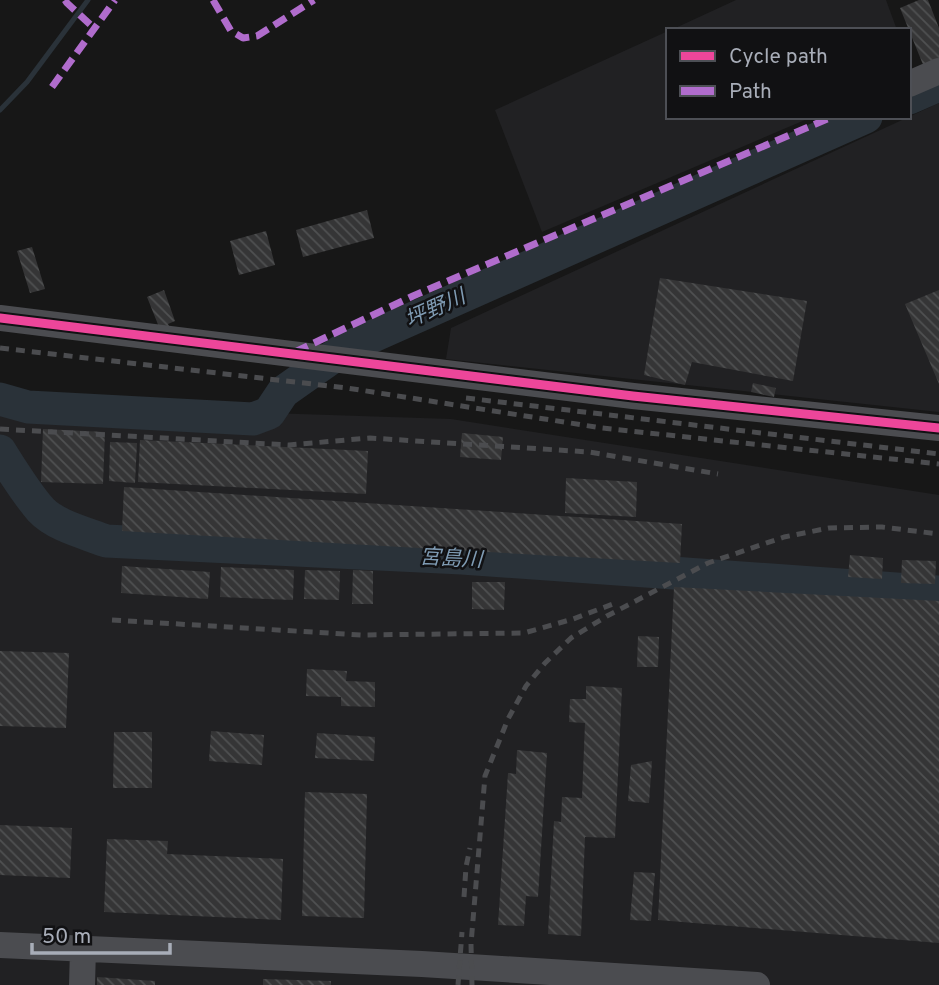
<svg xmlns="http://www.w3.org/2000/svg" width="939" height="985" font-family="Overpass,'Noto Sans JP',sans-serif">
<style>
.built{fill:#212123}
.lines{fill:none;stroke-linecap:round;stroke-linejoin:round}
.stream{stroke:#2a3239;stroke-width:5}
.river{stroke:#2a3239;stroke-width:33}
.building{fill:url(#building-back-hatch)}
.minor{stroke:#4b4c50;stroke-width:26}
.rail{stroke:#4b4c4f;stroke-width:5;stroke-dasharray:9 7;stroke-linecap:butt}
.quiet{stroke:#b06ccc;stroke-width:7;stroke-dasharray:14 7;stroke-linecap:butt}
.cycleway-casing{stroke:#111113;stroke-width:13}
.cycleway{stroke:#ed469a;stroke-width:9}
.labels{text-anchor:middle;stroke-width:5;stroke-linejoin:round;paint-order:stroke}
.water-label{font-size:21px;font-style:italic;fill:#7f9bb3;stroke:#111113}
</style>
<defs>
<pattern id="building-back-hatch" width="6" height="6" patternUnits="userSpaceOnUse" patternTransform="scale(1.75)"><rect width="6" height="6" fill="#353536"/><path d="M-1 5l2 2M0 0l6 6M5-1l2 2" fill="none" stroke="#4f5051"/></pattern>
</defs>
<rect width="100%" height="100%" fill="#171717"/>
<path class="built" d="M736,0H886L897,30H671Z
M668,31V117H812L542,232L495,110Z
M939,103V412L446,359L451,328Z
M0,404L451,419L939,495V985H0Z"/>
<g class="lines">
<path class="stream" d="M0,110L27,82L88,0"/>
<path class="river" d="M909,98L939,85
M0,399L28,407L253,419L269,413L283,392L344,349L866,117
M0,451C12,470 26,493 41,510C56,526 86,533 106,541L462,558L939,592"/>
</g>
<path class="building" d="M919,0H928L939,28V67L926,72L900,8Z
M367,210L374,238L303,257L296,230Z
M266,231L275,265L239,275L230,241Z
M32,247L45,289L30,293L17,251Z
M660,278L807,301L793,381L692,362L685,385L644,375Z
M164,290L175,321L168,324L170,328L159,327L147,297Z
M939,290V384L905,304Z
M753,383L776,388L774,397L751,392Z
M43,429L105,432L103,484L41,482Z
M462,433L503,437L501,460L460,457Z
M140,440L368,451L366,494L138,482Z
M110,442L137,443L135,483L109,481Z
M566,478L637,482L636,517L565,513Z
M124,487L682,524L680,563L122,531Z
M850,555L883,558L882,579L848,577Z
M902,560L936,561L935,584L901,583Z
M122,566L210,572L208,599L121,593Z
M221,567L294,570L293,600L220,597Z
M305,570L340,571L339,600L304,599Z
M353,570L373,571V604H352Z
M472,582H505L504,610L472,609Z
M674,587L939,601V943L658,920Z
M638,636L659,637L658,667H637Z
M0,651L69,653L66,728L0,726Z
M307,669L347,671L346,681L375,682V707L341,706V697L306,696Z
M586,686L622,688L615,838L585,837L581,936L548,934L554,821L561,822L562,797L582,798L585,723L569,722L570,699H586Z
M211,731L264,735L262,765L209,761Z
M114,732H152V788H113Z
M317,733L375,737L374,761L315,758Z
M517,750L547,753L538,897L526,896L524,926L498,925L508,773L516,774Z
M652,761L649,803L628,801L631,765Z
M305,792L367,794L364,918L302,916Z
M0,825L72,828L70,878L0,875Z
M107,839L168,841L167,854L283,859L281,920L104,912Z
M634,872L655,873L651,921L630,920Z
M97,977L155,981V985H97Z
M263,979L331,981V985H263Z"/>
<g class="lines">
<path class="minor" d="M909,84L939,71
M0,318L633,396L939,428
M0,945L422,964L757,985
M82,985L83,949"/>
<path class="rail" d="M0,348L347,388L602,428L939,464
M466,398L939,454
M0,429L289,445L370,438L589,452L718,474
M112,620L361,635L524,633L573,619L613,604
M464,897L466,867L470,848
M458,985L462,932
M472,985L471,944L485,776L508,719L526,686L545,663L571,638L607,616L708,563L784,537L829,528L882,527L939,534"/>
<path class="quiet" d="M65,0L67,3L94,28
M213,0L231,31L243,38L257,36L314,0
M52,87L115,0
M295,352L413,296L832,117"/>
<defs>
<path id="cycleway" d="M0,318L633,396L939,428"/>
</defs>
<use href="#cycleway" class="cycleway-casing"/>
<use href="#cycleway" class="cycleway"/>
</g>
<g class="labels">
<g class="water-label">
<text transform="translate(435 308) rotate(-24)" y="7">坪野川</text>
<text transform="translate(451 558) rotate(3)" y="7">宮島川</text>
</g>
</g>
<rect x="666" y="28" width="245" height="91" fill="#111113" stroke="#4d4f55" stroke-width="2"/>
<rect x="680" y="51" width="35" height="10" fill="#ed469a" stroke="#4d4f55" stroke-width="2"/>
<text x="729" y="63" font-size="21" fill="#a8adb8">Cycle path</text>
<rect x="680" y="86" width="35" height="10" fill="#b06ccc" stroke="#4d4f55" stroke-width="2"/>
<text x="729" y="98" font-size="21" fill="#a8adb8">Path</text>
<path d="M32 943v10h138v-10" fill="none" stroke="#a8adb8" stroke-width="3.5"/>
<text x="42" y="943" font-size="21" fill="#a8adb8" stroke="#111113" stroke-width="5" paint-order="stroke">50 m</text>
</svg>
